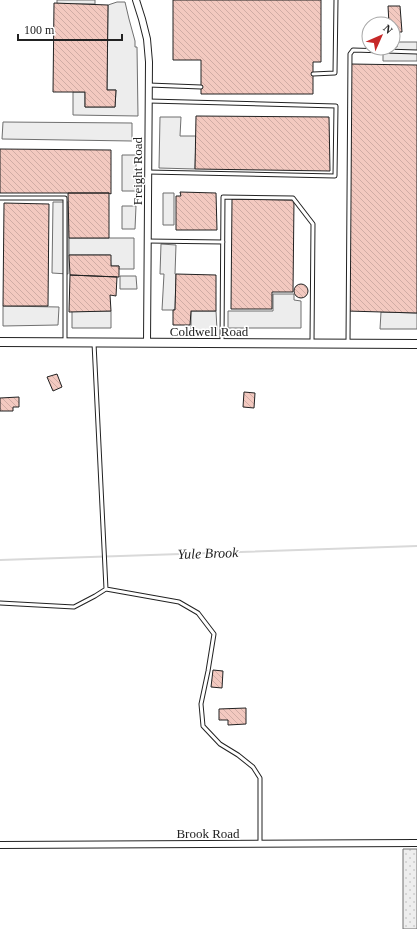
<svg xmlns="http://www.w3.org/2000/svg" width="417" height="929" font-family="'Times New Roman',serif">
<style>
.grass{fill:url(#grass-dots);stroke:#6f6f6f}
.parking{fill:#ededed;stroke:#6f6f6f}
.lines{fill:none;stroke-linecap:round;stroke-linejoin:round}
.stream{stroke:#d9d9d9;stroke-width:2}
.building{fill:url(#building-back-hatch);stroke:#222}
.service-casing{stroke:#222;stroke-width:5}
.minor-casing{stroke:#222;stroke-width:8}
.tertiary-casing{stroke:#222;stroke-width:10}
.service{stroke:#fff;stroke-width:3}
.minor{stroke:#fff;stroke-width:6}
.tertiary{stroke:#fff;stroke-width:8}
.labels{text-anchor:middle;stroke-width:3;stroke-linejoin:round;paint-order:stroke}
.street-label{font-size:13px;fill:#222;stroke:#fff}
.water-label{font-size:14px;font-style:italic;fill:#222;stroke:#fff}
</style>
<defs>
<pattern id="grass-dots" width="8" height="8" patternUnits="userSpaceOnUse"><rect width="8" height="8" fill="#eee"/><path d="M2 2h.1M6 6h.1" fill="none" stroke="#ccc" stroke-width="1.8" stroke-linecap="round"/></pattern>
<pattern id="building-back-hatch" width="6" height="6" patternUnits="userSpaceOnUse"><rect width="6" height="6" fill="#f3c9c0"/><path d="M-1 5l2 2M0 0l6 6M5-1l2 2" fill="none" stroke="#d0aca5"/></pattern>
</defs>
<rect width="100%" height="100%" fill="#fff"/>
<path class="grass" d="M403,849H417V929H403Z"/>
<path class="parking" d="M57,0H95V4H57Z
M117,2H125L129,19L135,41V47H137L138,116L73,115V92H85V107H115L116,90H107L108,5Z
M398,42H417V61H383V48L397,47Z
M160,117H181L180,136H196L195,169L159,168Z
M3,122L132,123V141L2,139Z
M122,155H136V191H122Z
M163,193H174V225H163Z
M53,202H68V274L52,273Z
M122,206H136L135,229H122Z
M69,238H134V269H119V266H111L110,255H69Z
M161,244L176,245L175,274H176L175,310H162L164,274H160Z
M120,276H136L137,289H120Z
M273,294H294V300L301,301V328H228V311H273Z
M3,306L59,307L58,325L3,326Z
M72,311H111V328H72Z
M191,311H216L217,330H191Z
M381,312L417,313V329H380Z"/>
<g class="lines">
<path class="stream" d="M0,560L417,546"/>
</g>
<path class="building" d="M173,0H321V62H313V94H201V60H173Z
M54,3L108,5L107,90H116L115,107H85V92H53Z
M388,6H400L402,32H393V24H389Z
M350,64L417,65V313L347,311Z
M196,116L329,117L330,171L195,169Z
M0,149L111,150V194L109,193H0Z
M180,192L216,193L217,230H176V196H181Z
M68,193H109V238H69Z
M232,199L294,200L293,292H272V309H231Z
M4,203L49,204L48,306H3Z
M69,255H111V266H119V277L70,275Z
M176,274L216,275V311H191L190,325H173V310H175Z
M70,275L117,277L116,296L110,295L111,311L69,312Z
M294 291a7 7 0 1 1 14 0a7 7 0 1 1-14 0Z
M57,374L62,387L53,391L47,377Z
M244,392L255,393L254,408L243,407Z
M19,397V407H13V411H0V398Z
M213,670L223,671L222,688L211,687Z
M246,708V724L228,725V720H219V709Z"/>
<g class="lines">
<defs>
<path id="service" d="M313,74L335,73L336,0
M149,85L201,87
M148,172L335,176L336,106L149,101
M0,198H65V341
M147,241L223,242
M94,343L106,589L179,602L198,613L214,634L208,671L201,704L203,726L220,744L238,755L253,767L260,778V843
M222,343L223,197L293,198L313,224L312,342
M348,343L350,54L353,50L417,52
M0,603L74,607L95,596L106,589"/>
<path id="minor" d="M136,0L142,19L147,39L149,62L147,343
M0,845L417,843"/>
<path id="tertiary" d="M0,342L417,344"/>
</defs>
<use href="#service" class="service-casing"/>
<use href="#minor" class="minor-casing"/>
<use href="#tertiary" class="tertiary-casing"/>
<use href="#service" class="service"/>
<use href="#minor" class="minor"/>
<use href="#tertiary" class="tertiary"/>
</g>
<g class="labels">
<g class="street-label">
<text transform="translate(137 171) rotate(-90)" y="5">Freight Road</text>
<text x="209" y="336">Coldwell Road</text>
<text x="208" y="838">Brook Road</text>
</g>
<g class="water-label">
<text transform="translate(208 553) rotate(-2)" y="5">Yule Brook</text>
</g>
</g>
<g transform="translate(381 36) rotate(45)"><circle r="19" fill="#ffffff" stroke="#a7a7a7"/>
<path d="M0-3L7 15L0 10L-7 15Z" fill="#c62828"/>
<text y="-6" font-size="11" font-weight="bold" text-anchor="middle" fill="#222222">N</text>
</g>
<path d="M18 34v6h104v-6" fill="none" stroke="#222222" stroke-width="2"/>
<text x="24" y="34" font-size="12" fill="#222222" stroke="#ffffff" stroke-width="3" paint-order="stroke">100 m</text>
</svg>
